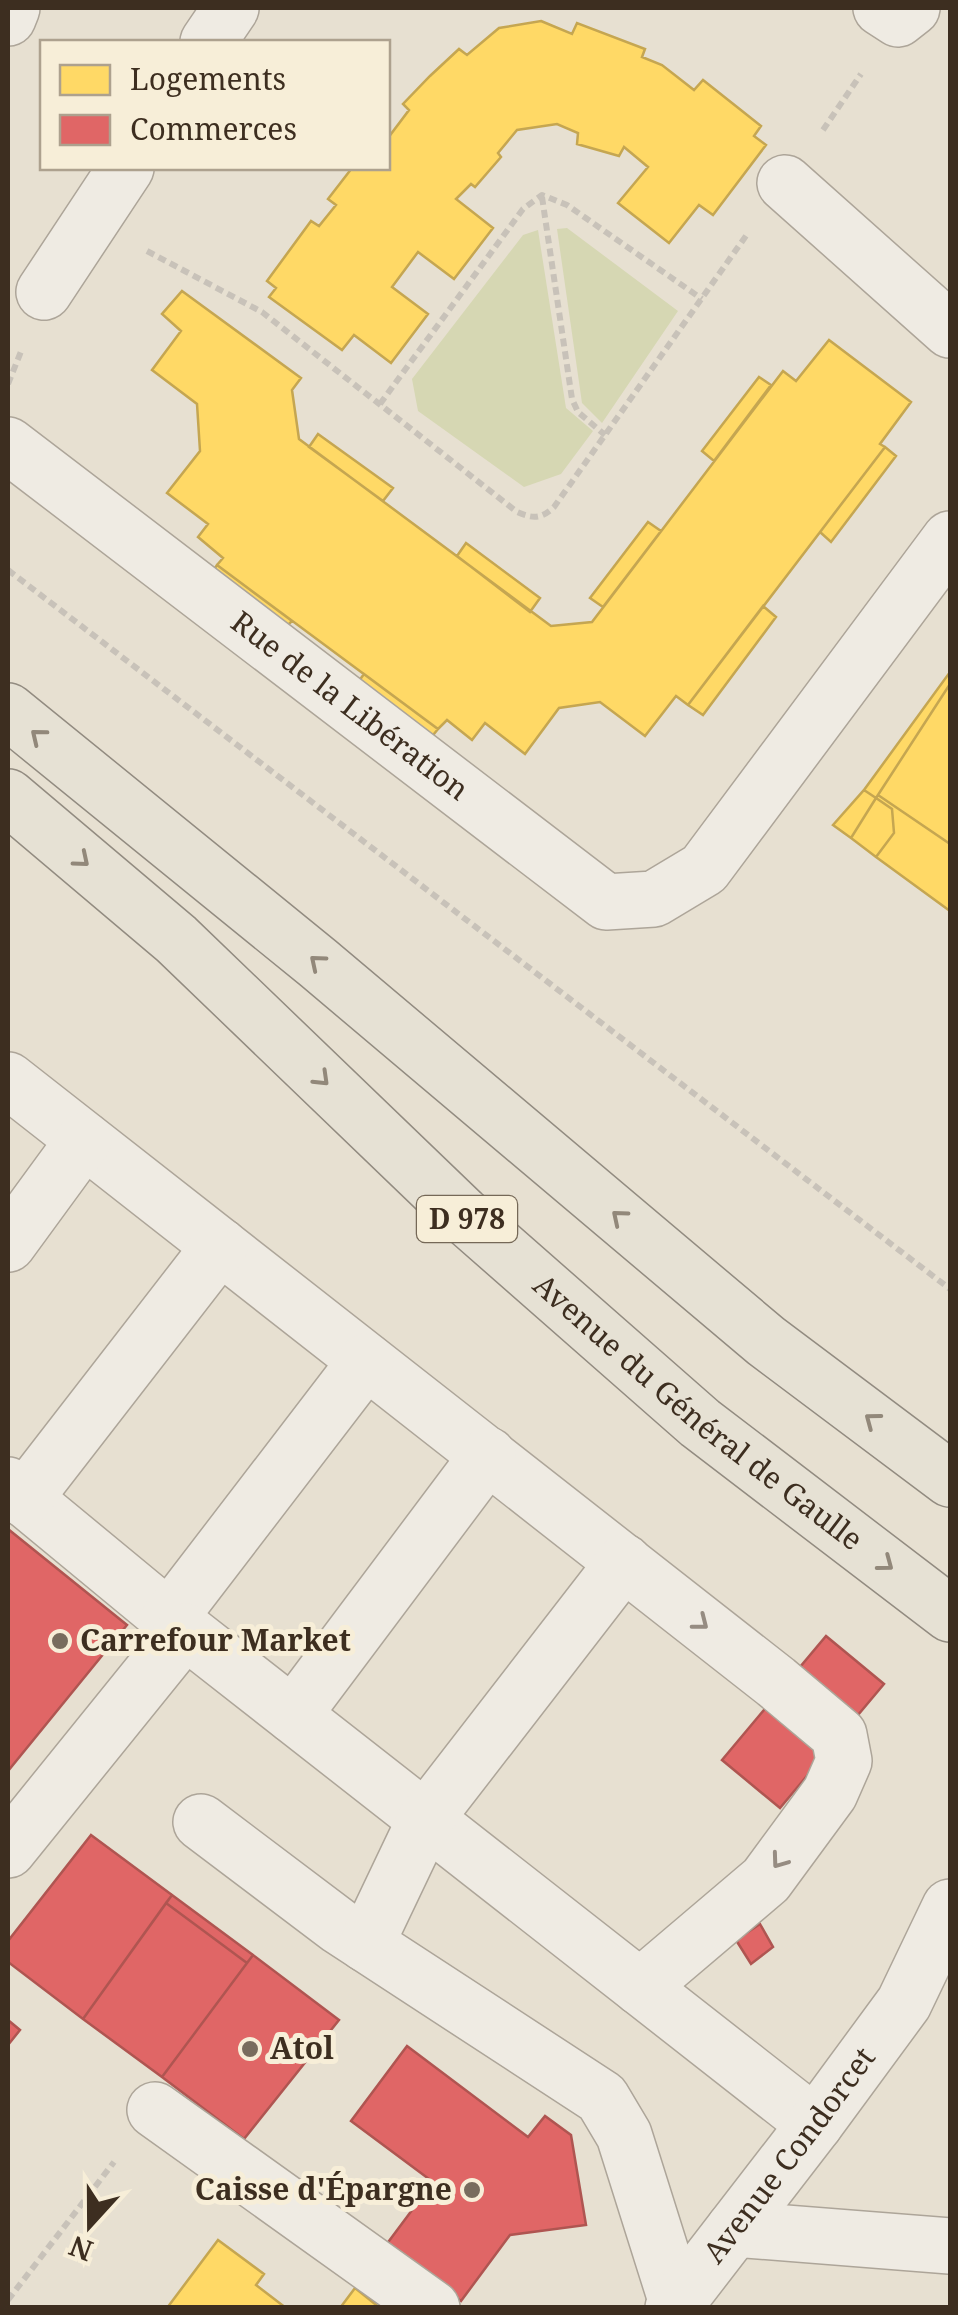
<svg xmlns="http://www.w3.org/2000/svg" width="958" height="2315" font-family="'Noto Serif',serif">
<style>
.green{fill:#d6d7b3}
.homes{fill:#ffd966;stroke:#c5a651;stroke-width:2.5}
.shops{fill:#e06666;stroke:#af5551;stroke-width:2.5}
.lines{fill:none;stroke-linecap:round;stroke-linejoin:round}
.minor-casing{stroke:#ada599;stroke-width:58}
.major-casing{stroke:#928b80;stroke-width:58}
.path{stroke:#c8c2b9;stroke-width:6;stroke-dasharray:8 5;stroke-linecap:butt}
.minor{stroke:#efebe3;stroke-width:55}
.major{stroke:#e6e1d4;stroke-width:55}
.oneway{stroke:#92887a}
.oneway2{stroke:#968c82}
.poi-dot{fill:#786c5e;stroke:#f7eed8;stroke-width:4}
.labels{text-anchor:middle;stroke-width:10;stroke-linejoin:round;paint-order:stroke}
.shield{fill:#f7eed8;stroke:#756857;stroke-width:2.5}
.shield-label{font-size:28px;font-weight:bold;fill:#3d2e20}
.street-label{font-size:30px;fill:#3d2e20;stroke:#f7eed8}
.poi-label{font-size:30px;font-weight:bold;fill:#3d2e20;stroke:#f7eed8;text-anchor:start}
</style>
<rect width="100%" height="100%" fill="#e7e0d1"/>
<path class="green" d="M567,228L678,311L602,423L582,403L557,229Z
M538,230L566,408L593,431L561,474L524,487L418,411L412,379L523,235Z"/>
<path class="homes" d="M541,21L572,34L577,23L645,49L642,57L662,65L694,90L703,80L761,126L754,136L766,145L713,215L699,205L669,243L618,203L648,167L624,147L619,156L577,144L578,133L557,124L517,130L498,153L501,157L475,187L471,184L456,199L493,228L454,279L418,252L392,287L428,314L391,363L354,335L342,350L269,297L276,288L267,281L311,221L319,226L336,205L328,199L352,168H388V138L409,110L403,104L430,76L459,49L467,55L499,28Z
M182,291L301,378L292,390L299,439L551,626L592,622L783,371L796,381L829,340L911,402L880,444L885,447L688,705L676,696L645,736L600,702L559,708L525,754L485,723L472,740L447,720L438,729L217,565L223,558L198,537L208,524L167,493L200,451L197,404L152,370L181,331L162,314Z
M759,377L771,385L714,461L702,451Z
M318,434L393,488L383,501L309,447Z
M885,447L896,456L831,542L820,532Z
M648,522L661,531L603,607L590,598Z
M466,543L540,598L530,612L457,556Z
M217,565L292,621L282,631L208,578Z
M763,606L776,617L703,715L688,705Z
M950,672V684L876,798L864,790Z
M364,674L438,729L429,740L356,685Z
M950,684V844L878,795Z
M864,790L876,798L851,838L833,825Z
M878,795L950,844V911L876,857L894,833L892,809L876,798Z
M876,798L892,809L894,833L876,857L851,838Z
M218,2240L264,2274L256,2285L286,2308H167Z
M355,2288L380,2308H340Z"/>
<path class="shops" d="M8,1529L127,1625L8,1771Z
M826,1636L884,1684L780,1808L722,1760Z
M91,1835L172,1895L83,2019L8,1962V1941Z
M172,1895L253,1955L247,1963L166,1903Z
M166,1903L247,1963L162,2077L83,2019Z
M760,1924L773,1947L751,1964L736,1940Z
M253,1955L339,2020L244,2139L162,2077Z
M8,2020L20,2030L8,2045Z
M407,2046L528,2137L545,2116L571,2135L586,2225L510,2235L461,2301L386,2245L433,2182L351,2121Z"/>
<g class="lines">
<defs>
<g id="minor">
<path d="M881,8L898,19L912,8"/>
<path d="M8,18L12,8"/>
<path d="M208,42L231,8"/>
<path d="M785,183L950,330"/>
<path d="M44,292L126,168"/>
<path id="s1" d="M8,445L606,902L654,899L704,869L950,539"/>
<path d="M8,1080L776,1682L839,1735L844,1761L830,1793L766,1880L640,1987"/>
<path d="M8,1244L84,1140"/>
<path d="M8,1485L169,1618L815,2124"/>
<path d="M24,1499L220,1246"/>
<path d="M169,1618L366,1361"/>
<path d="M293,1715L488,1455"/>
<path d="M201,1822L340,1927L602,2098L624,2135L677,2303"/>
<path d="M8,1850L185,1631"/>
<path d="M366,1944L426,1818L624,1562"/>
<path d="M155,2110L432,2308"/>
<path d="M734,2229L950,2246"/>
<path id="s2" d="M673,2308L815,2124L904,2003L950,1907"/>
</g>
<g id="major">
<path d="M8,711L318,963L766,1341L950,1479"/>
<path id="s3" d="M8,797L176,939L462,1214L700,1423L950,1614"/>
</g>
</defs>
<use href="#minor" class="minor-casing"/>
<use href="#major" class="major-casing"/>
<path class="path" d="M823,130L861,74
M542,197L572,399L578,412L605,435
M147,251L262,312L517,512C533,519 541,519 554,507L748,233
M8,384L22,349
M380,404L523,209L542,195L567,205L702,299
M8,570L950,1289
M8,2300L114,2162"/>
<use href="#minor" class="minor"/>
<use href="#major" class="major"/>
</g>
<defs><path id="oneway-chevron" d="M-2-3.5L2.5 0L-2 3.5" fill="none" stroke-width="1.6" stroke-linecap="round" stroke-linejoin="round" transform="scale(2.5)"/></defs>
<g class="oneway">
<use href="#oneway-chevron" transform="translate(38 736) rotate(-141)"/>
<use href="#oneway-chevron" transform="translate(82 860) rotate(40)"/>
<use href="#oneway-chevron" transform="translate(317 962) rotate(-140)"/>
<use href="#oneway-chevron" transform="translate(322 1079) rotate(44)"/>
<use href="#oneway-chevron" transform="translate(619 1217) rotate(-140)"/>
<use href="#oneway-chevron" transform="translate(872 1420) rotate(-143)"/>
<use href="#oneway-chevron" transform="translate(886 1564) rotate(37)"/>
</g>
<g class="oneway2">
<use href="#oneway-chevron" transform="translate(701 1623) rotate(38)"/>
<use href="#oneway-chevron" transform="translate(779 1861) rotate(126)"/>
</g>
<g class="poi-dot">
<circle cx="60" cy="1641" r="10"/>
<circle cx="250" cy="2049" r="10"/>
<circle cx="472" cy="2190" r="10"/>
</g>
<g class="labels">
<rect class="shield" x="417" y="1196" width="100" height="46" rx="8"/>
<g class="shield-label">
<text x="467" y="1229">D 978</text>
</g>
<g class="street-label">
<text dy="10" stroke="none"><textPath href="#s1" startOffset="430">Rue de la Libération</textPath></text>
<text dy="10" stroke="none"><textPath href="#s3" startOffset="925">Avenue du Général de Gaulle</textPath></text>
<text dy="10" stroke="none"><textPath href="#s2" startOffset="192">Avenue Condorcet</textPath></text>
</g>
<g class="poi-label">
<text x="80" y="1651">Carrefour Market</text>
<text x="270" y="2059">Atol</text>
<text x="452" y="2200" text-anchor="end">Caisse d'Épargne</text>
</g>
</g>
<rect width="958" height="2315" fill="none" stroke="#3d2e20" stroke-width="20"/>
<rect x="40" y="40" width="350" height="130" fill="#f7eed8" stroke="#ada18e" stroke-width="2.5"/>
<rect x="60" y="65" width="50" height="30" fill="#ffd966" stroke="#ada18e" stroke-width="2.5"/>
<text x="130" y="90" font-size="30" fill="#3d2e20">Logements</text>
<rect x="60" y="115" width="50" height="30" fill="#e06666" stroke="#ada18e" stroke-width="2.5"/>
<text x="130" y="140" font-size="30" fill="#3d2e20">Commerces</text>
<g transform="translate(90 2225) rotate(201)" stroke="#f7eed8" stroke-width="8" paint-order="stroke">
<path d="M0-8L18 38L0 25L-18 38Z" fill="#3d2e20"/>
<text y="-15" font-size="28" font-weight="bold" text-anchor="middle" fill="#3d2e20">N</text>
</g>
</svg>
